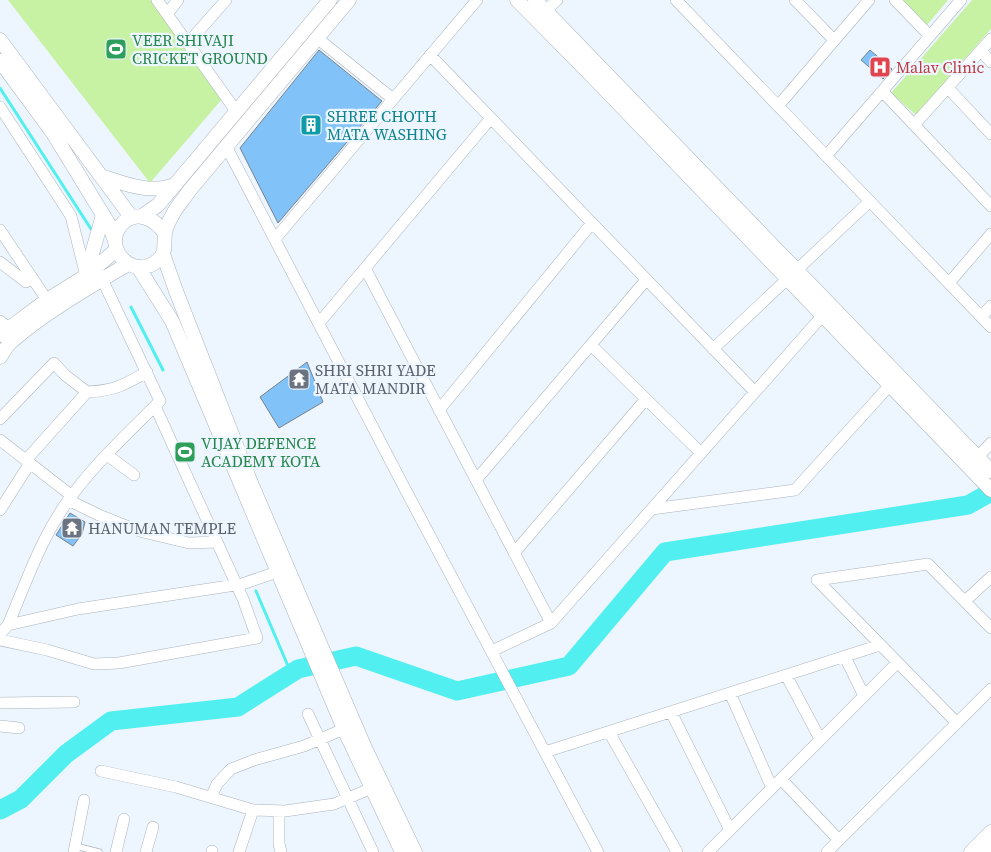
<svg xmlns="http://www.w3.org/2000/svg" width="991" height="852" font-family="'Source Serif 4',serif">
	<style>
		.green { fill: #c7f1a3 }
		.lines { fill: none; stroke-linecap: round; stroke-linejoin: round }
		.stream { stroke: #52eff1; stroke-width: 3 }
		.river { stroke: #52eff1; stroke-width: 19 }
		.building { fill: #81c3f9; stroke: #7a828a }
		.service-casing { stroke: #aab3bb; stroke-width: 7 }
		.minor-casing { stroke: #aab3bb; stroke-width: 12 }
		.tertiary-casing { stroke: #aab3bb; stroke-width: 15 }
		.service { stroke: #fff; stroke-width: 5.5 }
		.minor { stroke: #fff; stroke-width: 11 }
		.tertiary { stroke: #fff; stroke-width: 14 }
		.labels { text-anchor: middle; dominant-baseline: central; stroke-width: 4.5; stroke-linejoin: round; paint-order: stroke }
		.leisure-label { font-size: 16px; fill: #27864d; stroke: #edf6ff; text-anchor: start }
		.health-label { font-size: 16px; fill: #be3a42; stroke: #edf6ff; text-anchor: start }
		.culture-label { font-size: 16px; fill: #0d838f; stroke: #edf6ff; text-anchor: start }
		.worship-label { font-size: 16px; fill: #5b616d; stroke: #edf6ff; text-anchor: start }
	</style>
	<rect width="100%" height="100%" fill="#edf6ff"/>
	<path class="green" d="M8 0H151L223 98 150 183Z
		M902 0H948L927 25Z
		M972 0H991V29L916 115 891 93Z
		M189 441 193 459 182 465 177 445Z"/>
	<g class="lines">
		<path class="stream" d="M0 88 91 229
			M131 307 163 370
			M256 591 291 673"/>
		<path class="river" d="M0 810 21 799 66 754 111 721 238 707 298 669 356 656 457 691 569 666 665 552 968 505 991 492"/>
	</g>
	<path class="building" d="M319 50 382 101 278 223 240 148Z
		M870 50 892 69 883 79 861 60Z
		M307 362 323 402 279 428 260 397Z
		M70 513 85 522 82 534 73 546 56 535Z"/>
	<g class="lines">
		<g class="service-casing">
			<path id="service" d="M75 846 99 852"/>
		</g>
		<g class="minor-casing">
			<path id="minor" d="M157 0 236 111
				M676 0 991 327
				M795 0 834 40
				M895 0 930 36
				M167 14 178 0
				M540 16 557 0
				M317 38 393 99
				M188 43 226 0
				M981 51 991 62
				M430 55 755 392
				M948 88 991 134
				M882 91 991 206
				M778 106 869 0
				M0 107 71 216 86 276 102 279 160 401C127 434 92 466 65 505 40 541 25 585 8 625L0 634
				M914 125 991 39
				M226 146 404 487 598 852
				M826 156 961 0
				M0 230 47 300
				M275 239 477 0
				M0 262 26 282 33 279
				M365 268 551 623
				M949 283 991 234
				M981 317 991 306
				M0 321 9 328
				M319 323 491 118
				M591 345 701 453
				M713 349 870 201
				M439 410 592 223
				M0 419 54 363 65 375 87 392C114 391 124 385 147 372
				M0 440 72 496
				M107 455 134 475
				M26 460 87 392
				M972 463 991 443
				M476 480 646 280
				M68 500 99 515 139 531 189 543 217 542
				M652 509 795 490 890 385
				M0 510 30 463
				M514 553 646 399
				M817 580 928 564 991 628
				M817 580 957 723
				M965 601 991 577
				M8 625 78 609 242 584 277 572
				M0 640 47 650 94 664 119 663 257 638 243 599 155 406
				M492 651 551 623 823 315
				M845 657 864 696
				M786 675 820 739
				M730 693 772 788
				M0 703 74 702
				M671 712 730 830
				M308 714 373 852
				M0 726 19 728
				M609 732 677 852
				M545 752 880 645
				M101 771 176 787 253 810 285 811 334 804 372 788
				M781 779 839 840
				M211 797 217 784 231 769 254 760 304 746 351 726
				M279 811V844L281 852
				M74 852 84 800
				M116 852 124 819
				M146 852 153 827
				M212 852V851
				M239 852 253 810
				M708 852 897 663
				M827 852 991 689"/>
		</g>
		<g class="tertiary-casing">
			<path id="tertiary" d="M517 0 594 78 991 490
				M535 0 991 471
				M0 40 132 218
				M0 61 53 133 108 223 115 240
				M101 176C125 184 152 195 176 184
				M142 216 158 205 330 0
				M165 234C156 219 135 208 121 225 102 248 133 281 157 261 168 252 163 244 165 233 166 228 169 221 172 216 176 207 184 199 189 191L349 0
				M163 254 176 291 251 483 365 748 415 852
				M138 267 172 321 344 729 402 852
				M86 275 103 215
				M0 335 47 300 86 276 116 250
				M0 357C4 351 7 345 12 341 44 313 91 286 128 264
				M971 852 991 832
				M987 852 991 848"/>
		</g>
		<use href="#service" class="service"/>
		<use href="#minor" class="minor"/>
		<use href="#tertiary" class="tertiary"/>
	</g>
	<defs>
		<g id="stadium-square" transform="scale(1.125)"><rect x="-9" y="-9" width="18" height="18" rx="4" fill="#2e9e5b" stroke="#edf6ff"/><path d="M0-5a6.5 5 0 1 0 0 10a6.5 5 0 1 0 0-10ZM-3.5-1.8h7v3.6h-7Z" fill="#fff"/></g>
		<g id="hospital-square" transform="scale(1.125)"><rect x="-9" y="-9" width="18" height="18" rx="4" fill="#e0444e" stroke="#edf6ff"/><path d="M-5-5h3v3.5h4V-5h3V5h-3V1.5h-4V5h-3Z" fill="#fff"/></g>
		<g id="building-square" transform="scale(1.125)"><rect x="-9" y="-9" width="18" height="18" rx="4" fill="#0f9aa8" stroke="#edf6ff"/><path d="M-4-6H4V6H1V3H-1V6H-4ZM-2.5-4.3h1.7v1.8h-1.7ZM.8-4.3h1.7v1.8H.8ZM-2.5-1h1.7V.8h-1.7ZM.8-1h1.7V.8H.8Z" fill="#fff"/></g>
		<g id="temple-square" transform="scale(1.125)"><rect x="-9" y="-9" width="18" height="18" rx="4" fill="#6b7280" stroke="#edf6ff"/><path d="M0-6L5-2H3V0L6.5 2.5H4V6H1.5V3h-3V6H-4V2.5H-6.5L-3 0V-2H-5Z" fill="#fff"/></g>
	</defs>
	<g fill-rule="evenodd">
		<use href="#stadium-square" x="116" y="49"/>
		<use href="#hospital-square" x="880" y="67"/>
		<use href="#building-square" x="311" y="125"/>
		<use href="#temple-square" x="299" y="379"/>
		<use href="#stadium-square" x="185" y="452"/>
		<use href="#temple-square" x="72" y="528"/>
	</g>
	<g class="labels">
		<g class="leisure-label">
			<text x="132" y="40">VEER SHIVAJI<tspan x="132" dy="18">CRICKET GROUND</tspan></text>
			<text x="201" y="443">VIJAY DEFENCE<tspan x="201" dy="18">ACADEMY KOTA</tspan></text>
		</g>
		<g class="health-label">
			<text x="896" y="67">Malav Clinic</text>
		</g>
		<g class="culture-label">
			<text x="327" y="116">SHREE CHOTH<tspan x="327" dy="18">MATA WASHING</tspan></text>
		</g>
		<g class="worship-label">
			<text x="315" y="370">SHRI SHRI YADE<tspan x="315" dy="18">MATA MANDIR</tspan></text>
			<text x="88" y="528">HANUMAN TEMPLE</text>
		</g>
	</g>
</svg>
